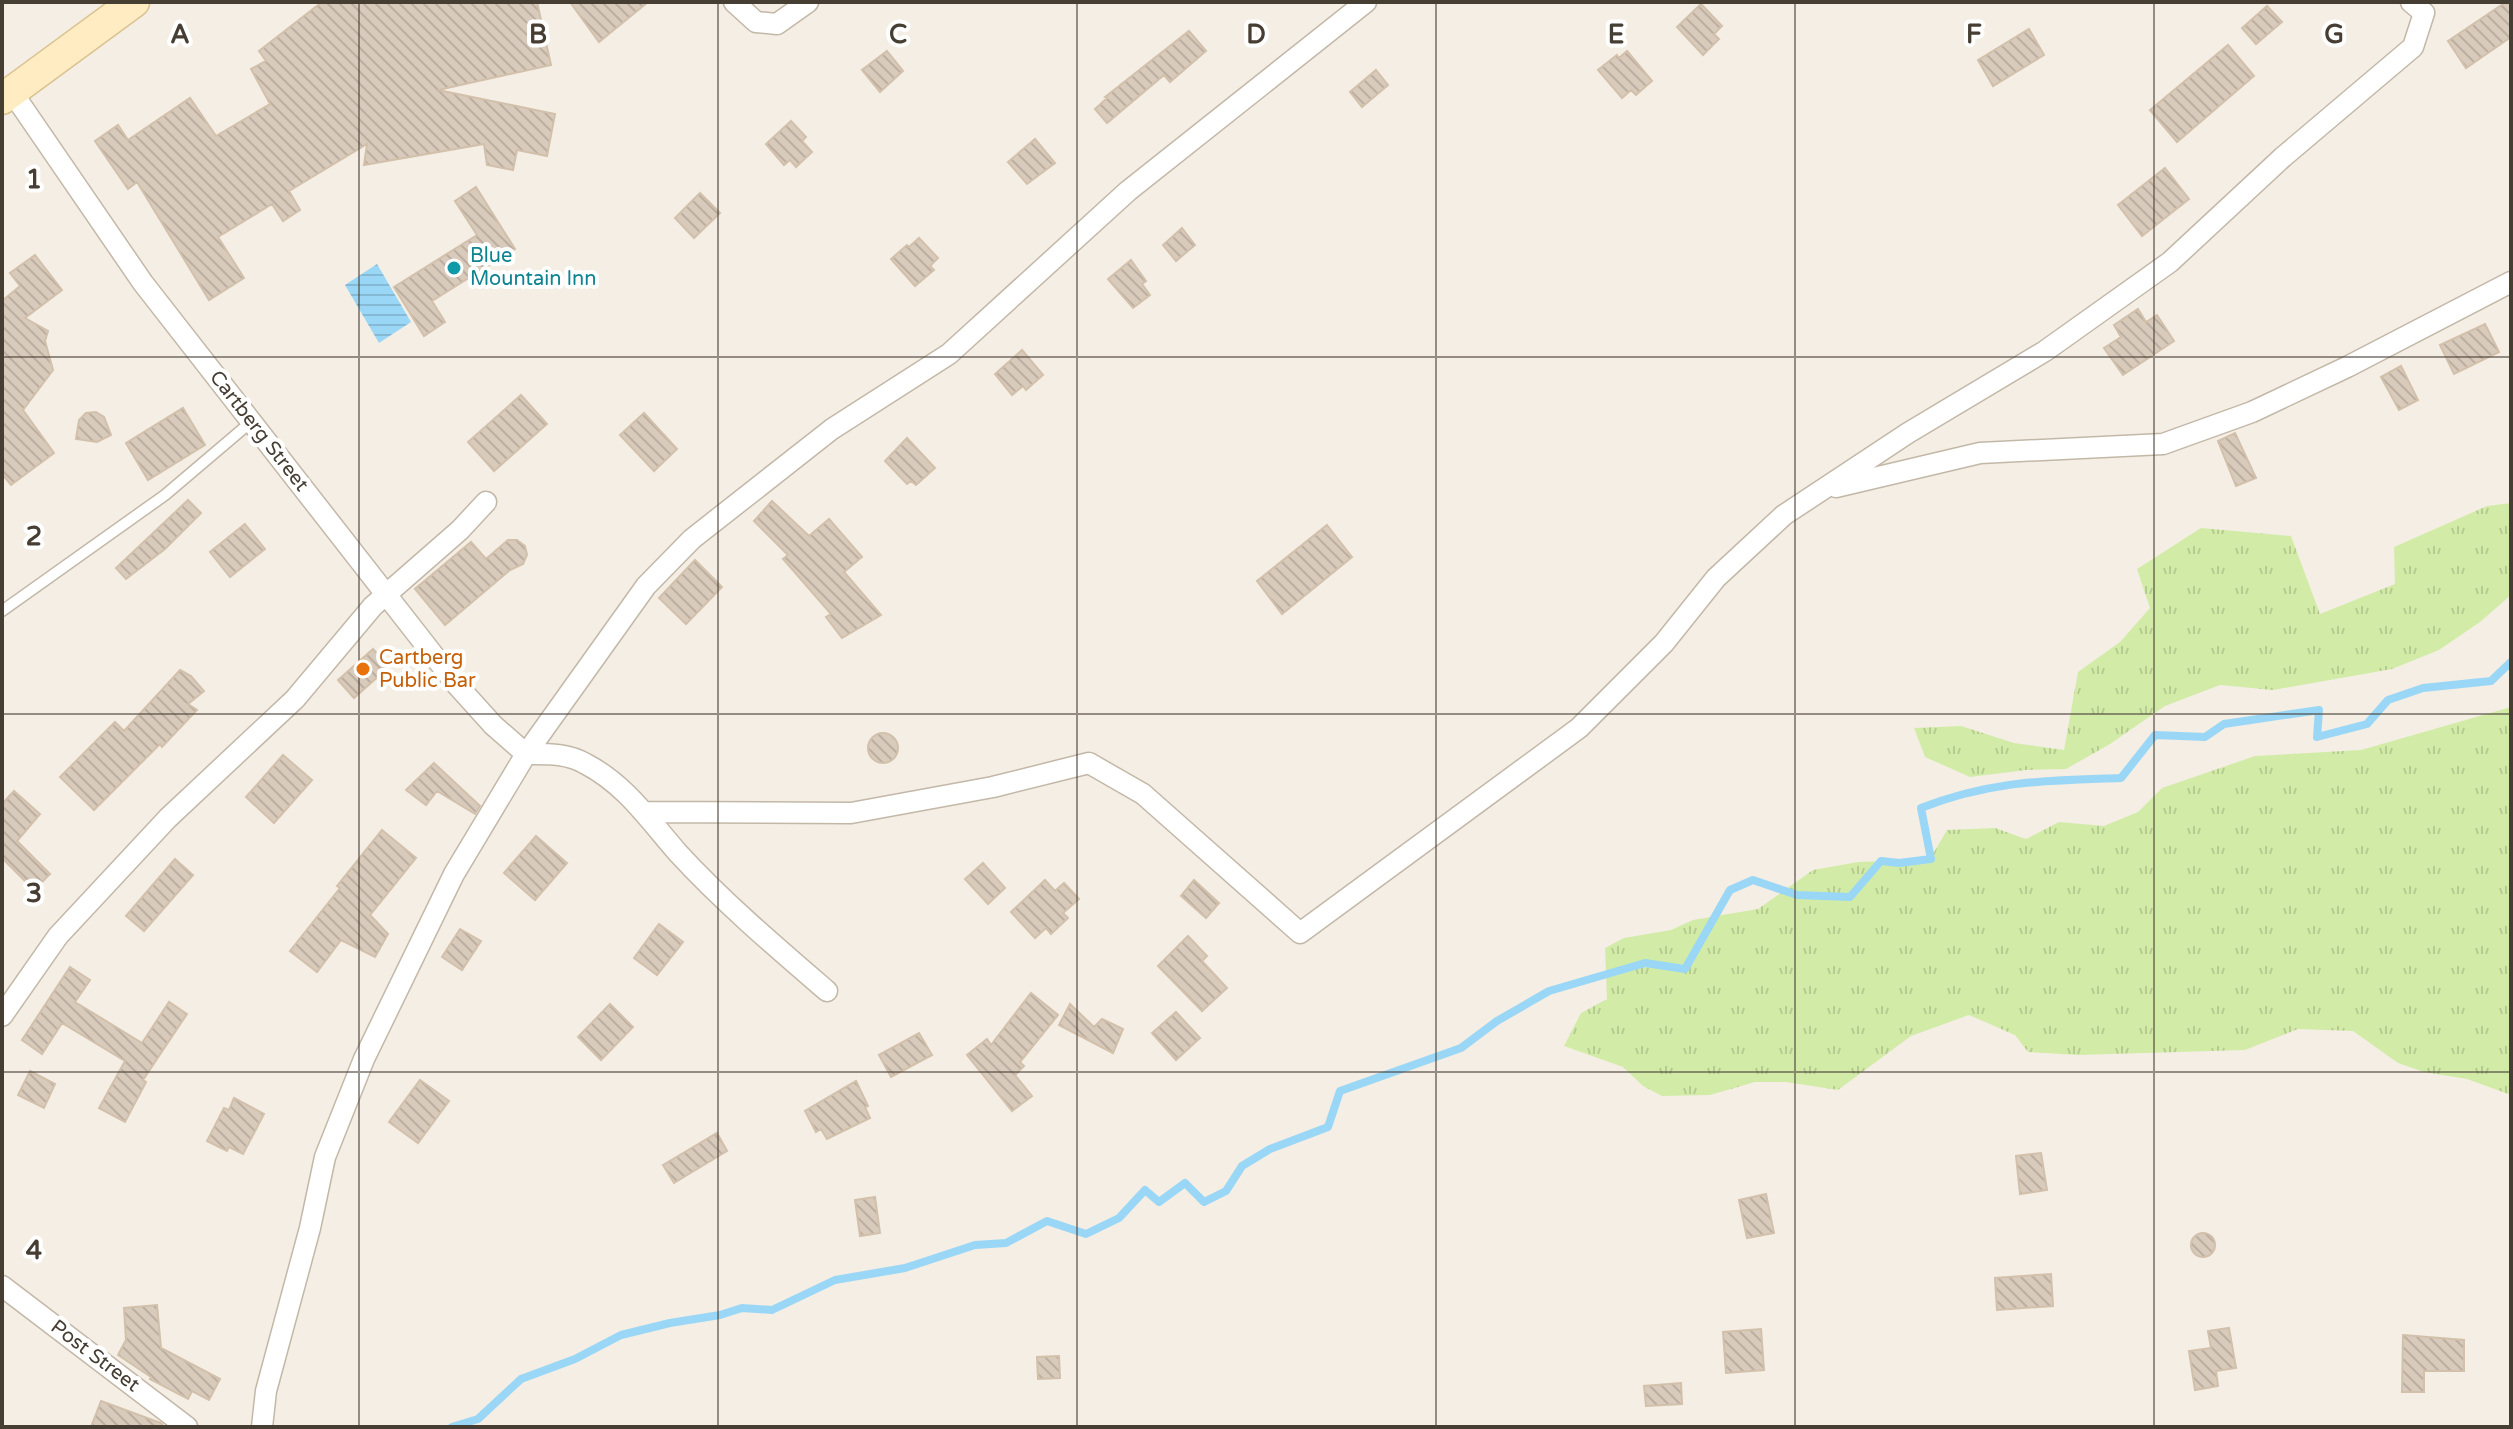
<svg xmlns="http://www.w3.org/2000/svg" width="2513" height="1429" font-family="'Varela Round',sans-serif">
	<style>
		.grass { fill: url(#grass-tufts) }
		.water { fill: url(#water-rules) }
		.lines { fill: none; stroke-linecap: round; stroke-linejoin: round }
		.stream { stroke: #9ad7f7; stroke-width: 8 }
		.building { fill: url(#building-back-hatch); stroke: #d2c0ab; stroke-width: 2 }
		.lane-casing { stroke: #c3b8a8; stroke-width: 13 }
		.street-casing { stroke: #c3b8a8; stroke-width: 23 }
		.secondary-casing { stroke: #dbc291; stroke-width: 33 }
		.lane { stroke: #fff; stroke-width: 10 }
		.street { stroke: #fff; stroke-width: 20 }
		.secondary { stroke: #ffecc2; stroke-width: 30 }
		.grid { fill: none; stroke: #463d33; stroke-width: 2; stroke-opacity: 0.55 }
		.culture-dot { fill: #0f9aa8; stroke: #fff; stroke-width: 3 }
		.food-dot { fill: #e8710a; stroke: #fff; stroke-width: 3 }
		.labels { text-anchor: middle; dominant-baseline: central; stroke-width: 8; stroke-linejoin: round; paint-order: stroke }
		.culture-label { font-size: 20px; fill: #0d838f; stroke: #fff; text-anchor: start }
		.street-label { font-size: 20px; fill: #463d33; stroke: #fff }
		.food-label { font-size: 20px; fill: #c56008; stroke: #fff; text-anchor: start }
		.grid-label { font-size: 26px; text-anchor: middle; font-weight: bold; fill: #463d33; stroke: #fff; stroke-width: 8; stroke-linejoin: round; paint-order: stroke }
	</style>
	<defs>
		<pattern id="grass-tufts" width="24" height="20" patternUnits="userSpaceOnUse" patternTransform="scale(2)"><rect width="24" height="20" fill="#d2eca8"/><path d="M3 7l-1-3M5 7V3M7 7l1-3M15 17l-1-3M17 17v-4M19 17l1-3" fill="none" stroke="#b6cb91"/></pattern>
		<pattern id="water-rules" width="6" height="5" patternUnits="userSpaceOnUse" patternTransform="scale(2)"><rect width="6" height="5" fill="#9ad7f7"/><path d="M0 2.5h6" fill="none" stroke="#86b9d4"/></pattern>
		<pattern id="building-back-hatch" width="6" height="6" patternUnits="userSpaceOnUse" patternTransform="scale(2)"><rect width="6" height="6" fill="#d9cbbb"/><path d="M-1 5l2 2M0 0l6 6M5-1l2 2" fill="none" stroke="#bcafa1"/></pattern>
	</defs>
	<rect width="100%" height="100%" fill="#f4eee4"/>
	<path class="grass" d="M2511 503V595L2480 622 2439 650 2392 669 2273 690 2220 685 2165 706 2110 744 2066 769 2026 770 1970 777 1925 757 1914 728 1961 726 2014 743 2064 750 2078 672 2120 642 2150 608 2137 569 2201 528 2291 536 2320 614 2395 584 2394 547 2487 506Z
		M2511 707V1095L2467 1079 2424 1072 2398 1063 2353 1031 2298 1029 2245 1050 2078 1055 2028 1052 2015 1035 1969 1015 1911 1036 1838 1090 1786 1082H1755L1710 1095 1662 1096 1643 1086 1623 1067 1564 1046 1581 1013 1607 999 1605 948 1624 938 1671 930 1693 920 1758 909 1813 870 1858 862 1930 859 1947 830 1995 828 2026 839 2059 822 2104 826 2138 812 2162 788 2255 756 2361 750Z"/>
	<path class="water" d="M377 264 411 322 379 343 345 285Z"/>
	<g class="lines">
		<path class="stream" d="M452 1427 478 1419 521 1379 575 1359 621 1335 670 1323 720 1315 742 1308 772 1310 835 1280 905 1268 975 1245 1006 1243 1047 1221 1086 1234 1119 1218 1145 1190 1159 1202 1185 1183 1204 1202 1226 1191 1242 1166 1270 1149 1328 1127 1340 1091 1461 1048 1497 1021 1549 991 1645 963 1685 969 1730 890 1753 880 1797 895 1850 897 1881 861 1899 863 1931 859 1921 808C1992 780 2046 781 2121 778L2155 735 2205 737 2224 724 2319 710 2317 737 2367 724 2388 700 2423 688 2491 681 2511 662"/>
	</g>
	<path class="building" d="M322 2H537L551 65 438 90 555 114 547 156 517 150 513 170 487 165 484 144 364 165 367 144 289 191 300 210 283 221 272 204 218 237 244 278 209 300 137 182 128 189 95 141 118 125 128 140 190 98 216 136 270 104 251 69 266 61 259 51Z
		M570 2H648L599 42Z
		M2506 2H2511V37L2466 68 2448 41Z
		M1701 4 1722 26 1714 34 1719 39 1703 55 1677 27Z
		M2267 6 2282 22 2256 44 2242 28Z
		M2029 29 2044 55 1993 86 1978 60Z
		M1189 31 1206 51 1170 82 1164 75 1107 123 1095 109 1107 98 1105 97Z
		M2228 45 2254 76 2177 142 2150 110Z
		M887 51 903 71 880 92 862 70Z
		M1627 51 1652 81 1636 95 1631 90 1622 98 1598 70 1617 55 1619 58Z
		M1376 70 1388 85 1362 107 1350 92Z
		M791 121 806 137 802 141 812 152 796 167 790 160 784 165 766 144Z
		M1035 139 1055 163 1027 184 1008 162Z
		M2165 168 2189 199 2142 236 2118 205Z
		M476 187 515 249 432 301 445 322 424 336 394 287 477 235 455 201Z
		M700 193 720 213 694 238 675 218Z
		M1182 228 1195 245 1176 261 1163 245Z
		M919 238 938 258 930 266 934 270 915 286 891 259 907 245 909 247Z
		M35 255 62 290 25 318 48 331 45 341 53 370 23 410 54 453 11 485 2 474V301L20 286 10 273Z
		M1131 260 1146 281 1142 284 1150 295 1133 308 1108 279Z
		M2138 309 2146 322 2157 315 2174 341 2123 375 2104 348 2121 337 2114 325Z
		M2485 324 2499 352 2454 374 2440 345Z
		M1022 350 1043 375 1026 390 1023 386 1012 395 995 374Z
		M2401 366 2418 400 2399 410 2381 377Z
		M521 395 547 424 494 471 468 442Z
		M183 408 205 445 148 480 126 443Z
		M96 412 104 417 111 435 97 442 76 439 79 420 86 413Z
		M644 413 677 449 654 471 620 435Z
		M2235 433 2256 478 2236 486 2218 441Z
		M907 438 935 468 916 485 911 481 907 484 885 461Z
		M188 500 201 513 165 549 126 579 116 568Z
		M772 501 809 536 829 519 862 557 844 572 881 615 842 638 826 617 831 614 783 559 788 555 754 521Z
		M245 524 265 549 230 577 210 552Z
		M1327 525 1352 557 1282 614 1257 581Z
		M508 540H517L525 546 527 555 523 564 510 570 445 625 415 589 471 542 486 559Z
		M695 560 722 587 686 624 659 598Z
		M373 649 389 667 354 698 338 680Z
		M180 670 191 676 204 691 188 704 197 710 162 747 160 744 94 810 60 777 115 722 124 731Z
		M868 748a15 15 0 1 1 30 0a15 15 0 1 1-30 0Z
		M283 755 312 780 274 823 246 797Z
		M434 763 480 806 475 814 437 791 426 805 406 790Z
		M14 791 40 814 17 841 50 874 34 890 2 858V804Z
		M382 830 416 858 370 915 388 934 375 957 341 940 317 972 290 951 340 888 337 886Z
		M536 836 567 863 535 900 504 873Z
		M175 859 193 875 144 931 126 916Z
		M983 863 1005 888 988 904 965 879Z
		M1045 880 1055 891 1064 883 1079 899 1063 913 1068 918 1051 934 1046 928 1035 938 1011 912Z
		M1194 880 1219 903 1206 918 1181 896Z
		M659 924 683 942 657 975 634 958Z
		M460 929 481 941 462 970 442 957Z
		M1188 936 1207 956 1202 961 1227 988 1202 1011 1158 966Z
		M70 967 90 980 75 1002 142 1043 169 1002 187 1014 143 1080 146 1082 125 1122 99 1108 125 1061 62 1023 42 1054 22 1040Z
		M1031 993 1058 1015 1020 1062 1024 1066 1015 1075 1032 1096 1012 1111 967 1055 987 1039 991 1045Z
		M610 1004 633 1027 601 1060 578 1037Z
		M1070 1004 1094 1027 1102 1019 1123 1029 1113 1053 1059 1025Z
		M1176 1012 1200 1038 1176 1060 1152 1033Z
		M919 1033 932 1055 891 1077 879 1055Z
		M30 1071 55 1084 44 1108 18 1095Z
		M420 1080 449 1101 418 1143 389 1122Z
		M856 1081 868 1106 865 1107 870 1118 827 1139 821 1129 816 1132 805 1111Z
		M234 1098 264 1114 243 1154 229 1147 227 1151 207 1141 224 1108 229 1110Z
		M717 1133 727 1151 674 1183 663 1165Z
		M2041 1153 2047 1190 2020 1194 2016 1156Z
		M1766 1194 1774 1233 1747 1238 1739 1200Z
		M875 1197 880 1233 860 1236 855 1200Z
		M2191 1245a12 12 0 1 1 24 0a12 12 0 1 1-24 0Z
		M2051 1274 2053 1306 1997 1310 1995 1278Z
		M157 1305 161 1348 220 1379 209 1400 192 1391 188 1399 150 1379 151 1377 118 1355 126 1340 124 1308Z
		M2229 1328 2236 1368 2216 1371 2218 1386 2195 1390 2189 1351 2211 1348 2208 1331Z
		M1761 1329 1764 1370 1726 1373 1723 1332Z
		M2403 1335 2464 1340V1371H2424V1392H2402Z
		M1059 1356 1060 1378 1038 1379 1037 1357Z
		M1681 1383 1682 1404 1646 1406 1644 1386Z
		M101 1401 161 1423 164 1427H91Z"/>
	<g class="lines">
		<g class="lane-casing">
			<path id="lane" d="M2 611 165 495 251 422"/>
		</g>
		<g class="street-casing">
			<path id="street" d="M734 2 756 22 777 24 808 2
				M12 92 143 283 456 684 493 725 526 754C547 754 567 753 586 764 626 785 649 820 678 853 723 902 777 948 827 991
				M1836 487 1980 453 2163 444 2252 412 2347 367 2511 282
				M645 812 851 813 993 787 1089 763 1143 794 1300 933 1579 728 1664 643 1716 578 1784 515 1908 433 2045 351 2170 262 2283 157 2413 47 2424 13 2411 2
				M2 1016 58 936 168 818 295 699 373 606 460 530 486 502
				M2 1286 187 1427
				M262 1427 266 1391 310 1228 325 1157 364 1059 454 874 526 754 646 586 692 539 832 429 949 354 1128 191 1366 2"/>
		</g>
		<g class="secondary-casing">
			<path id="secondary" d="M2 99 134 2"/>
		</g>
		<use href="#lane" class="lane"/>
		<use href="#street" class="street"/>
		<use href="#secondary" class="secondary"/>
	</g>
	<path class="grid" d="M359 2V1427M718 2V1427M1077 2V1427M1436 2V1427M1795 2V1427M2154 2V1427M2 357H2511M2 714H2511M2 1072H2511"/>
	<circle class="culture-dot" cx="454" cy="268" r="8"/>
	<circle class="food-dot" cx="363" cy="669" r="8"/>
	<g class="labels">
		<g class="culture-label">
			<text x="470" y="256">Blue<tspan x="470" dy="23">Mountain Inn</tspan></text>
		</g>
		<g class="street-label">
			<text transform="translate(259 431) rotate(52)">Cartberg Street</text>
			<text transform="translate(95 1356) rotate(37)">Post Street</text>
		</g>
		<g class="food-label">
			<text x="379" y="658">Cartberg<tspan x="379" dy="23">Public Bar</tspan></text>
		</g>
	</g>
	<g class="grid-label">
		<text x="180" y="43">A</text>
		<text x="538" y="43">B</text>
		<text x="898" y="43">C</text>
		<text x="1256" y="43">D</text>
		<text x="1616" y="43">E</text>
		<text x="1974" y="43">F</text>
		<text x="2334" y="43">G</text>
		<text x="34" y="188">1</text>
		<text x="34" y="545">2</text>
		<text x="34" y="902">3</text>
		<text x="34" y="1259">4</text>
	</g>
	<rect width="2513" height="1429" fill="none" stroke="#463d33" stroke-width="8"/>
</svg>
